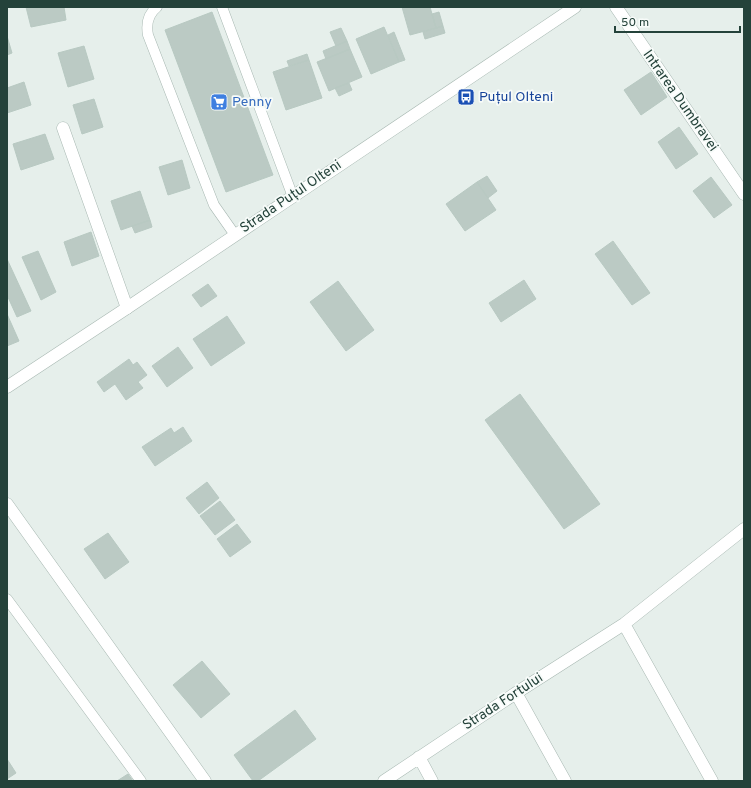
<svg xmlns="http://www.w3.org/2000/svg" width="751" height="788" font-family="Overpass,sans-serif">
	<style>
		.building { fill: #bbcac4; stroke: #b8c9c2 }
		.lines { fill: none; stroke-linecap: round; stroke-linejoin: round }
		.service-casing { stroke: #a8b8b2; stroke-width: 11 }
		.minor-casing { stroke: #a8b8b2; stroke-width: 13 }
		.tertiary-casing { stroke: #a8b8b2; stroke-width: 13 }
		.service { stroke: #fff; stroke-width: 10 }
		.minor { stroke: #fff; stroke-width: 12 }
		.tertiary { stroke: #fff; stroke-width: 12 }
		.labels { text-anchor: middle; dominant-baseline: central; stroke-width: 3.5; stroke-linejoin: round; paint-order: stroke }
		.transit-label { font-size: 14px; fill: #164399; stroke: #f7fbf9; text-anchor: start }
		.street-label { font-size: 14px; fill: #24423a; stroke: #f7fbf9 }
		.shop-label { font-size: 14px; fill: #366cbe; stroke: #f7fbf9; text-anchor: start }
	</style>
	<rect width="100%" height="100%" fill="#e6efeb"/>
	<path class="building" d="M26 7H64L66 20 31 27Z
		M402 7H430L436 28 410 35Z
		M212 12 273 175 226 192 165 30Z
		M439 12 443 26 436 28 432 14Z
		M443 26 445 33 425 39 423 32Z
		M384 27 399 62 371 74 356 39Z
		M341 28 347 41 336 46 330 32Z
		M394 32 405 60 399 62 388 35Z
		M7 36 12 53 7 55Z
		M347 41 350 49 326 59 323 51Z
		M84 46 94 79 68 87 58 53Z
		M350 49 362 77 329 91 317 62Z
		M307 54 309 60 289 66 287 61Z
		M309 60 322 98 286 110 273 72Z
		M651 72 667 97 641 115 624 90Z
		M24 82 31 105 7 113V88Z
		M349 83 352 90 339 96 335 88Z
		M94 99 103 127 82 134 73 105Z
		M679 127 698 154 676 169 658 142Z
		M45 134 54 159 21 170 13 144Z
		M182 160 190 188 168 195 159 167Z
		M487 176 497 191 488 198 477 182Z
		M711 177 732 205 714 218 693 191Z
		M477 182 496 210 465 231 446 204Z
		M140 191 150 220 121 230 111 201Z
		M150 220 152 227 135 233 132 226Z
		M91 232 99 256 72 266 64 242Z
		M613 241 650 293 632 305 595 254Z
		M38 251 56 292 41 300 22 257Z
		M7 259 31 311 17 317 7 295Z
		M524 280 536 299 501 322 489 303Z
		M338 281 374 330 346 351 310 302Z
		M208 284 217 296 201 307 192 295Z
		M7 314 19 341 7 346Z
		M227 316 245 343 211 366 193 339Z
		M178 347 193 368 167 387 152 366Z
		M129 359 133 365 137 362 147 375 138 382 143 388 126 400 115 384 104 392 97 382Z
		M520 394 600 504 564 529 485 420Z
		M183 427 192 441 155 466 142 447 171 428 174 433Z
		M207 482 219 498 199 514 186 498Z
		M220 501 235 520 215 535 200 516Z
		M237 524 251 542 230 557 217 539Z
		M108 533 129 562 105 579 84 549Z
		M202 661 230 694 201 718 173 685Z
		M295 710 316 739 258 781H253L234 755Z
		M7 759 16 773 7 779Z
		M128 774 133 781H117Z"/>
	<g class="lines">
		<g class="service-casing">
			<path id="service" d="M157 7C148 14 146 24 148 35L214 205 235 235
				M222 7 293 197
				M7 599 141 781"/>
		</g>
		<g class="minor-casing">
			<path id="minor" d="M616 7 744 194
				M63 128 127 308
				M7 504 205 781
				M624 624 712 781
				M516 693 565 781
				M419 757 432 781
				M384 781 516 693 624 624 744 529"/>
		</g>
		<g class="tertiary-casing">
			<path id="tertiary" d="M7 387 127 308 575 7"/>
		</g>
		<use href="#service" class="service"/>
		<use href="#minor" class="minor"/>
		<use href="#tertiary" class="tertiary"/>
	</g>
	<defs>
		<g id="bus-square" transform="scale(0.9)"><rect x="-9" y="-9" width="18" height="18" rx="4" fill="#1a4fb4" stroke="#f7fbf9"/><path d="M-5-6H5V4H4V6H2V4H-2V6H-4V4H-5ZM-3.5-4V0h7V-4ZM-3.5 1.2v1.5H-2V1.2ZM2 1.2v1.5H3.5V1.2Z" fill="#fff"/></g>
		<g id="supermarket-square" transform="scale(0.9)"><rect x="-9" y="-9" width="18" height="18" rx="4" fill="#3f7fe0" stroke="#f7fbf9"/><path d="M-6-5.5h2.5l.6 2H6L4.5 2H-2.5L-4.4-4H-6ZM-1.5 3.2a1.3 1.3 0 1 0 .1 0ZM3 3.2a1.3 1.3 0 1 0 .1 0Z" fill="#fff"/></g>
	</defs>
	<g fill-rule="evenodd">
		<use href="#bus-square" x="466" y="97"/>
		<use href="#supermarket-square" x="219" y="102"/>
	</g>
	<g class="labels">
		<g class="transit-label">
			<text x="479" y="97">Puțul Olteni</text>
		</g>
		<g class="street-label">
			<text transform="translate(680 101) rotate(55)">Intrarea Dumbravei</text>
			<text transform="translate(291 197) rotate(-34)">Strada Puțul Olteni</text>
			<text transform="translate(503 702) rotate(-33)">Strada Fortului</text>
		</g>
		<g class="shop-label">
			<text x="232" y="102">Penny</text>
		</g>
	</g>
	<rect width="751" height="788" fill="none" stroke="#24423a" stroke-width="16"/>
	<path d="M615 26v6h125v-6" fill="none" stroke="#24423a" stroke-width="2"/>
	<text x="621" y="26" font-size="12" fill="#24423a" stroke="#f7fbf9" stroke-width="3" paint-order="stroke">50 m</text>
</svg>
